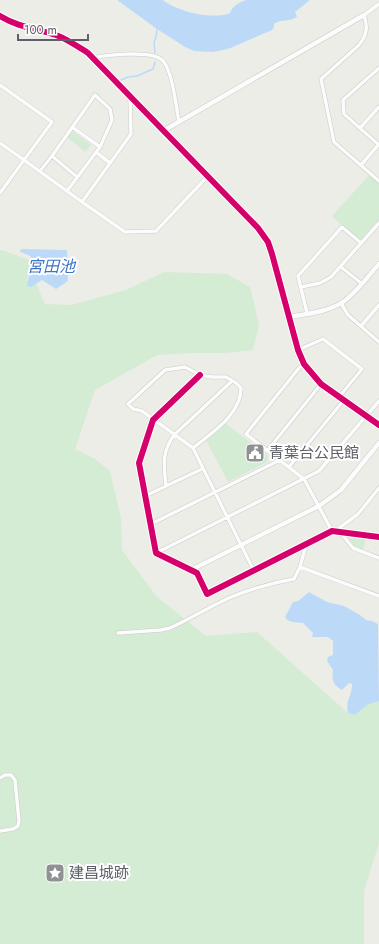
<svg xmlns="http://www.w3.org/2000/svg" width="379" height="944" font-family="Jost,'Noto Sans JP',sans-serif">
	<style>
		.green { fill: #d4ebd4 }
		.water { fill: #bcdaf8 }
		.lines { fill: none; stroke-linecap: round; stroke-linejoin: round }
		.stream { stroke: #bcdaf8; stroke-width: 1.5 }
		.minor-casing { stroke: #cacac9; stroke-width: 4.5 }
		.tertiary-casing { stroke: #cacac9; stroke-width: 5.5 }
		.minor { stroke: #fcfcfc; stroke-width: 3.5 }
		.tertiary { stroke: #fcfcfc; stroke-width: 4.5 }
		.cycleway-casing { stroke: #fff; stroke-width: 8 }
		.cycleway { stroke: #d6006c; stroke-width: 6 }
		.labels { text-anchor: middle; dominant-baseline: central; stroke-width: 4; stroke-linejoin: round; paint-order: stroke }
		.poi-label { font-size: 15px; fill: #5d6167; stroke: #fff; text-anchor: start }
		.water-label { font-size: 16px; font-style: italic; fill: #3e75c3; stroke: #fff }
	</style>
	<rect width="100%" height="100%" fill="#edede8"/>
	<path class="green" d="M73 131 91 145 85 152 67 137Z
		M371 173 379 181V223L361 243 332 216Z
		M2 250 32 261 27 281 31 287 36 283 45 304 71 305 126 290 164 272 227 274 250 287 259 325 253 350 225 353H191L157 355 95 390 75 449 95 459 110 471 121 518 122 550 156 596 206 636 257 632 348 713 355 715 367 705 379 701V843L364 891V944H0V251Z
		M225 423 268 456 267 462 228 482 206 440Z
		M348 534 367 536 363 550 355 547 347 535Z"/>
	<path class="water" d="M117 0H163C178 12 213 20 230 13 233 5 239 3 246 0H310L295 12 297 17C287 23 282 18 274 24V27L272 30 228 49 213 52 194 51 185 47 157 29Z
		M21 249 67 250 68 281 56 289 42 280 31 287 27 286C27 278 36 261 30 256 27 254 23 253 20 252Z
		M309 592 327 602 344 606 360 615 366 620 372 621 378 624 379 701 367 705 355 715 348 713C345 700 352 697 352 684L349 683 342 690C332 684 332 680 333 670L327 661 328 657 333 655V641L328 637H312L313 633 303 623C296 622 288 623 285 617L293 602 298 601Z"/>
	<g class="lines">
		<path class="stream" d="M155 53 154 42 156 37 157 29
			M121 80 128 77 137 76 153 69 155 62"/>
		<g class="minor-casing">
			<path id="minor" d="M379 4 364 15C368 27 367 35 359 45L321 79 334 142 379 181
				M92 58C107 55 156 49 164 62 173 75 176 106 179 122
				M0 85 52 122 24 160 0 143
				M72 127 100 147
				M360 128 379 107
				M379 145 344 114 343 100 379 68
				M96 152 110 163
				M52 156 76 176
				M361 165 379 144
				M40 171 52 156 95 95 110 109 112 120 100 147 67 191
				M0 193 24 160 82 202 131 134 130 97
				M82 202 125 232 156 231 207 177
				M341 267 361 283
				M301 287 320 283 331 277 379 223
				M341 303 348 315 379 342
				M307 313 298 276 342 227 361 243
				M361 326 379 305
				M298 350 323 339 362 369 339 397
				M304 364 299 368 246 434 304 479 332 531
				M200 375 153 420 139 463 156 553 197 573 207 594 332 531 379 537
				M193 448C211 433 241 415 241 388L236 383 226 377H211L200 375 185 367 165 370 128 404 133 409 142 411 193 448 254 571
				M267 451 321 384
				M289 467 344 400
				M166 486C164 466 161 453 174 435L232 381
				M145 496 202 469
				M151 524 280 460
				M335 531 358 514 379 488
				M340 532 353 548 379 558
				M306 545 300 567 379 596
				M156 553 319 471 379 401
				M118 633 161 630 170 628C190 619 209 607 229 598 250 589 271 583 294 579L300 567
				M0 778 5 775H11L15 780 19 821 18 826 13 829 0 831"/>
		</g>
		<g class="tertiary-casing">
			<path id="tertiary" d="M0 16C20 28 35 28 56 35 67 39 77 46 88 53L258 228 268 242 272 254 298 350 304 364 321 384 379 425
				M163 131 364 15
				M289 317C306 314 328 312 343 302 357 292 368 276 379 264
				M191 570 319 506 341 490 379 443"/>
		</g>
		<use href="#minor" class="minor"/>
		<use href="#tertiary" class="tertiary"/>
		<g class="cycleway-casing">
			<path id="cycleway" d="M0 16C20 28 35 28 56 35 67 39 77 46 88 53L258 228 268 242 272 254 298 350 304 364 321 384 379 425
				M200 375 153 420 139 463 156 553 197 573 207 594 332 531 379 537"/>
		</g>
		<use href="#cycleway" class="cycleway"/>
	</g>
	<defs>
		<g id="civic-square" transform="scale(1)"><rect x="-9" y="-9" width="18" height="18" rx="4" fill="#8f9294" stroke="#fff"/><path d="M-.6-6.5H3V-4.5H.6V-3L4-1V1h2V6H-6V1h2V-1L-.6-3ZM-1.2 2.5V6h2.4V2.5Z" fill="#fff"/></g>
		<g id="sight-square" transform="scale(1)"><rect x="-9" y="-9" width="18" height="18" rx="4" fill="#8f9294" stroke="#fff"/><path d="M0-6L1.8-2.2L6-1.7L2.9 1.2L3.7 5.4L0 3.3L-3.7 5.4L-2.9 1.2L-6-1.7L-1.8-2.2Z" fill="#fff"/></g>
	</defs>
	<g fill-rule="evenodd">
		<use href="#civic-square" x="255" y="453"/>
		<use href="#sight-square" x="55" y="873"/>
	</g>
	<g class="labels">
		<g class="poi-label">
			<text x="269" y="453">青葉台公民館</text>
			<text x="69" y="873">建昌城跡</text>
		</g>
		<g class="water-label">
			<text x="51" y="266">宮田池</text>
		</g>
	</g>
	<path d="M18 34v6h70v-6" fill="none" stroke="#5d6167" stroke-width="2"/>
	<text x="24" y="34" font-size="12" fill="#5d6167" stroke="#ffffff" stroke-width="3" paint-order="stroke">100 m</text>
</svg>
